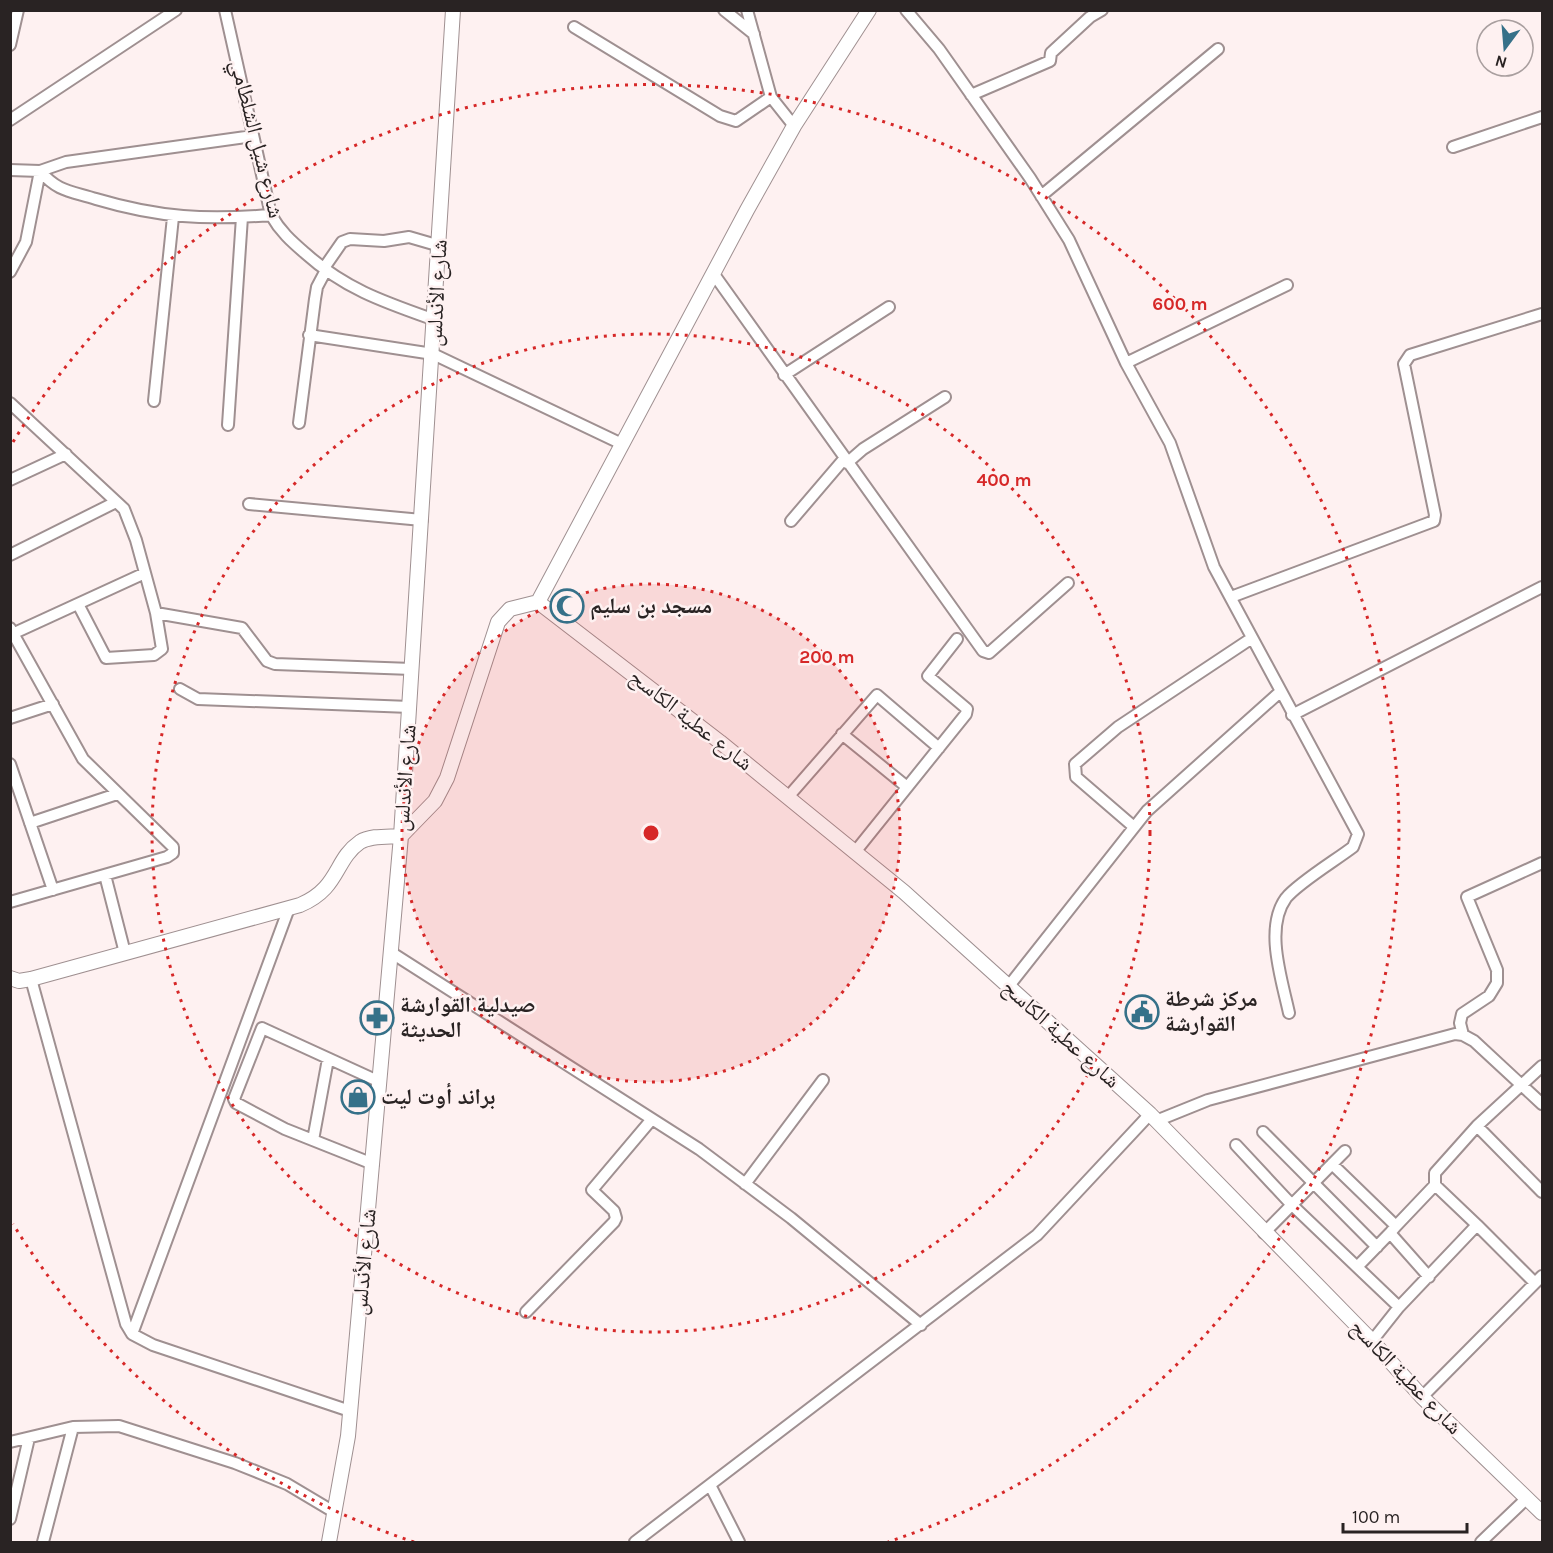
<svg xmlns="http://www.w3.org/2000/svg" width="1553" height="1553" font-family="Karla,'Noto Naskh Arabic',sans-serif">
	<style>
		.lines { fill: none; stroke-linecap: round; stroke-linejoin: round }
		.street-casing { stroke: #9f9091; stroke-width: 14 }
		.secondary-casing { stroke: #9f9091; stroke-width: 16 }
		.street { stroke: #fff; stroke-width: 10 }
		.secondary { stroke: #fff; stroke-width: 14 }
		.ring { fill: none; stroke: #d62828; stroke-width: 3; stroke-dasharray: 3 6 }
		.labels { text-anchor: middle; dominant-baseline: central; stroke-width: 5; stroke-linejoin: round; paint-order: stroke }
		.street-label { font-size: 22px; fill: #292323; stroke: #fef1f1 }
		.poi-label { font-size: 22px; font-weight: bold; fill: #292323; stroke: #fef1f1; text-anchor: start }
		.centre { fill: #d62828; stroke: #fef1f1; stroke-width: 3 }
		.ring-label { font-size: 18px; text-anchor: middle; font-weight: bold; fill: #d62828; stroke: #fef1f1; stroke-width: 5; stroke-linejoin: round; paint-order: stroke }
	</style>
	<rect width="100%" height="100%" fill="#fef1f1"/>
	<g class="lines">
		<g class="street-casing">
			<path id="street" d="M225 10 271 215C280 231 291 241 305 253 345 289 384 302 435 320
				M724 10 754 34
				M747 10 771 97 794 126
				M906 10 939 49 1030 178 1069 240 1126 363 1170 443 1214 567 1358 834 1353 847C1336 860 1298 883 1286 898 1264 928 1282 980 1289 1013
				M574 27 720 116 736 121 771 97
				M10 45 18 10
				M971 95 1050 61 1051 53 1090 17 1102 10
				M10 120 176 10
				M1453 147 1542 117
				M10 170 40 171 66 162 253 136
				M40 171C58 192 71 191 96 199 160 218 206 220 271 215
				M1041 196 1218 49
				M324 268 342 242 350 239 384 241 409 237 440 246
				M10 272 26 242 40 171
				M713 273 983 651 989 653 1068 583
				M309 335 433 354 622 444
				M1126 363 1287 285
				M784 375 889 307
				M154 401 173 217
				M10 403 124 509 136 540 156 613 162 649 154 655 106 658 78 604
				M299 423 315 299 317 287 326 270
				M228 425 242 217
				M847 463 863 449 945 397
				M10 480 66 454
				M249 504 422 520
				M791 521 844 459
				M10 555 116 502
				M1231 597 1434 521 1435 515 1404 364 1410 355 1542 314
				M156 613 242 628 267 661 275 664 412 669
				M10 628 83 759 173 847V853L167 857 10 902
				M10 635 145 573
				M180 689 198 699 410 707
				M1292 715 1542 587
				M10 718 53 704
				M842 734 907 787
				M10 764 53 890
				M788 797 877 695 939 748
				M30 823 117 794
				M1134 827 1076 777 1075 764 1118 727 1252 638
				M855 852 966 714 967 709 928 676 957 639
				M1542 863 1467 897 1497 970V983L1489 996 1462 1014 1460 1023 1463 1035 1474 1041 1542 1104
				M105 875 125 953
				M392 953 699 1149 791 1218 921 1325
				M31 979 126 1324 132 1334 153 1345 350 1411
				M1008 987 1147 811 1280 692
				M1156 1121 1208 1100 1455 1034 1463 1035
				M1477 1126 1542 1192
				M1263 1132 1377 1247
				M313 1140 328 1059
				M1236 1145 1291 1204 1399 1307
				M373 1164 285 1129 236 1103 234 1099 262 1028 380 1082
				M1332 1164 1396 1226 1390 1233 1429 1277
				M745 1184 823 1080
				M1477 1225 1435 1185V1173L1477 1126 1542 1066
				M1396 1226 1435 1185
				M1264 1233 1345 1151
				M1357 1267 1390 1233
				M526 1312 614 1222 616 1218 614 1211 592 1190 652 1119
				M132 1334 289 908
				M1372 1341 1399 1307 1477 1225 1535 1283
				M1422 1397 1542 1276
				M10 1442 73 1427 119 1426 235 1463 287 1484 334 1512
				M710 1485 739 1542
				M10 1519 29 1438
				M43 1542 73 1427
				M635 1542 1037 1235 1150 1114
				M1481 1542 1527 1498"/>
		</g>
		<g class="secondary-casing">
			<path id="secondary" d="M538 602 720 742 904 892 1150 1114 1372 1341 1422 1397 1542 1513
				M10 978 19 981 31 979 300 905C340 888 334 860 360 842 371 835 389 837 401 836L435 801 447 778 498 622 510 609 538 602 747 210 794 126 869 10
				M329 1542 348 1436 401 836 453 10"/>
		</g>
		<use href="#street" class="street"/>
		<use href="#secondary" class="secondary"/>
	</g>
	<circle cx="651" cy="833" r="249" fill="#d62828" fill-opacity=".12"/>
	<g class="ring">
		<circle cx="651" cy="833" r="249"/>
		<circle cx="651" cy="833" r="499"/>
		<path d="M414 1542A748 748 0 0 1 13 1224M13 442A748 748 0 1 1 888 1542"/>
	</g>
	<defs>
		<g id="mosque-ring" transform="scale(1.725)"><circle r="9.5" fill="#fef1f1" stroke="#367189" stroke-width="1.5"/><path d="M3.5-4.9A6 6 0 1 0 3.5 4.9A5 5 0 1 1 3.5-4.9Z" fill="#367189"/></g>
		<g id="civic-ring" transform="scale(1.725)"><circle r="9.5" fill="#fef1f1" stroke="#367189" stroke-width="1.5"/><path d="M-.6-6.5H3V-4.5H.6V-3L4-1V1h2V6H-6V1h2V-1L-.6-3ZM-1.2 2.5V6h2.4V2.5Z" fill="#367189"/></g>
		<g id="pharmacy-ring" transform="scale(1.725)"><circle r="9.5" fill="#fef1f1" stroke="#367189" stroke-width="1.5"/><path d="M-2-6h4v4h4v4h-4v4h-4v-4h-4v-4h4Z" fill="#367189"/></g>
		<g id="shop-ring" transform="scale(1.725)"><circle r="9.5" fill="#fef1f1" stroke="#367189" stroke-width="1.5"/><path d="M-5-2.5h2.3a2.7 3.5 0 0 1 5.4 0H5L5.5 6h-11ZM-1.5-2.5h3a1.5 2.3 0 0 0-3 0Z" fill="#367189"/></g>
	</defs>
	<g fill-rule="evenodd">
		<use href="#mosque-ring" x="567" y="606"/>
		<use href="#civic-ring" x="1142" y="1012"/>
		<use href="#pharmacy-ring" x="377" y="1018"/>
		<use href="#shop-ring" x="358" y="1097"/>
	</g>
	<g class="labels">
		<g class="street-label">
			<text transform="translate(257 139) rotate(76)">شارع شيل الشلطامي</text>
			<text transform="translate(437 293) rotate(-87)">شارع الأندلس</text>
			<text transform="translate(691 720) rotate(38)">شارع عطية الكاسح</text>
			<text transform="translate(405 778) rotate(-86)">شارع الأندلس</text>
			<text transform="translate(1061 1034) rotate(42)">شارع عطية الكاسح</text>
			<text transform="translate(364 1262) rotate(-85)">شارع الأندلس</text>
			<text transform="translate(1406 1377) rotate(46)">شارع عطية الكاسح</text>
		</g>
		<g class="poi-label">
			<text x="590" y="606">مسجد بن سليم</text>
			<text x="1165" y="999">مركز شرطة<tspan x="1165" dy="25">القوارشة</tspan></text>
			<text x="400" y="1005">صيدلية القوارشة<tspan x="400" dy="25">الحديثة</tspan></text>
			<text x="381" y="1097">براند أوت ليت</text>
		</g>
	</g>
	<circle cx="651" cy="833" r="9" class="centre"/>
	<g class="ring-label">
		<text x="1180" y="310">600 m</text>
		<text x="1004" y="486">400 m</text>
		<text x="827" y="663">200 m</text>
	</g>
	<rect width="1553" height="1553" fill="none" stroke="#292323" stroke-width="24"/>
	<g transform="translate(1505 48) rotate(196)"><circle r="28" fill="#fef1f1" stroke="#a99f9f" stroke-width="1.5"/>
	<path d="M0-4.5L10 22L0 15L-10 22Z" fill="#367189"/>
	<text y="-9" font-size="16" font-weight="bold" text-anchor="middle" fill="#292323">N</text>
	</g>
	<path d="M1343 1523v9h124v-9" fill="none" stroke="#292323" stroke-width="3"/>
	<text x="1352" y="1523" font-size="18" fill="#292323" stroke="#fef1f1" stroke-width="4.5" paint-order="stroke">100 m</text>
</svg>
